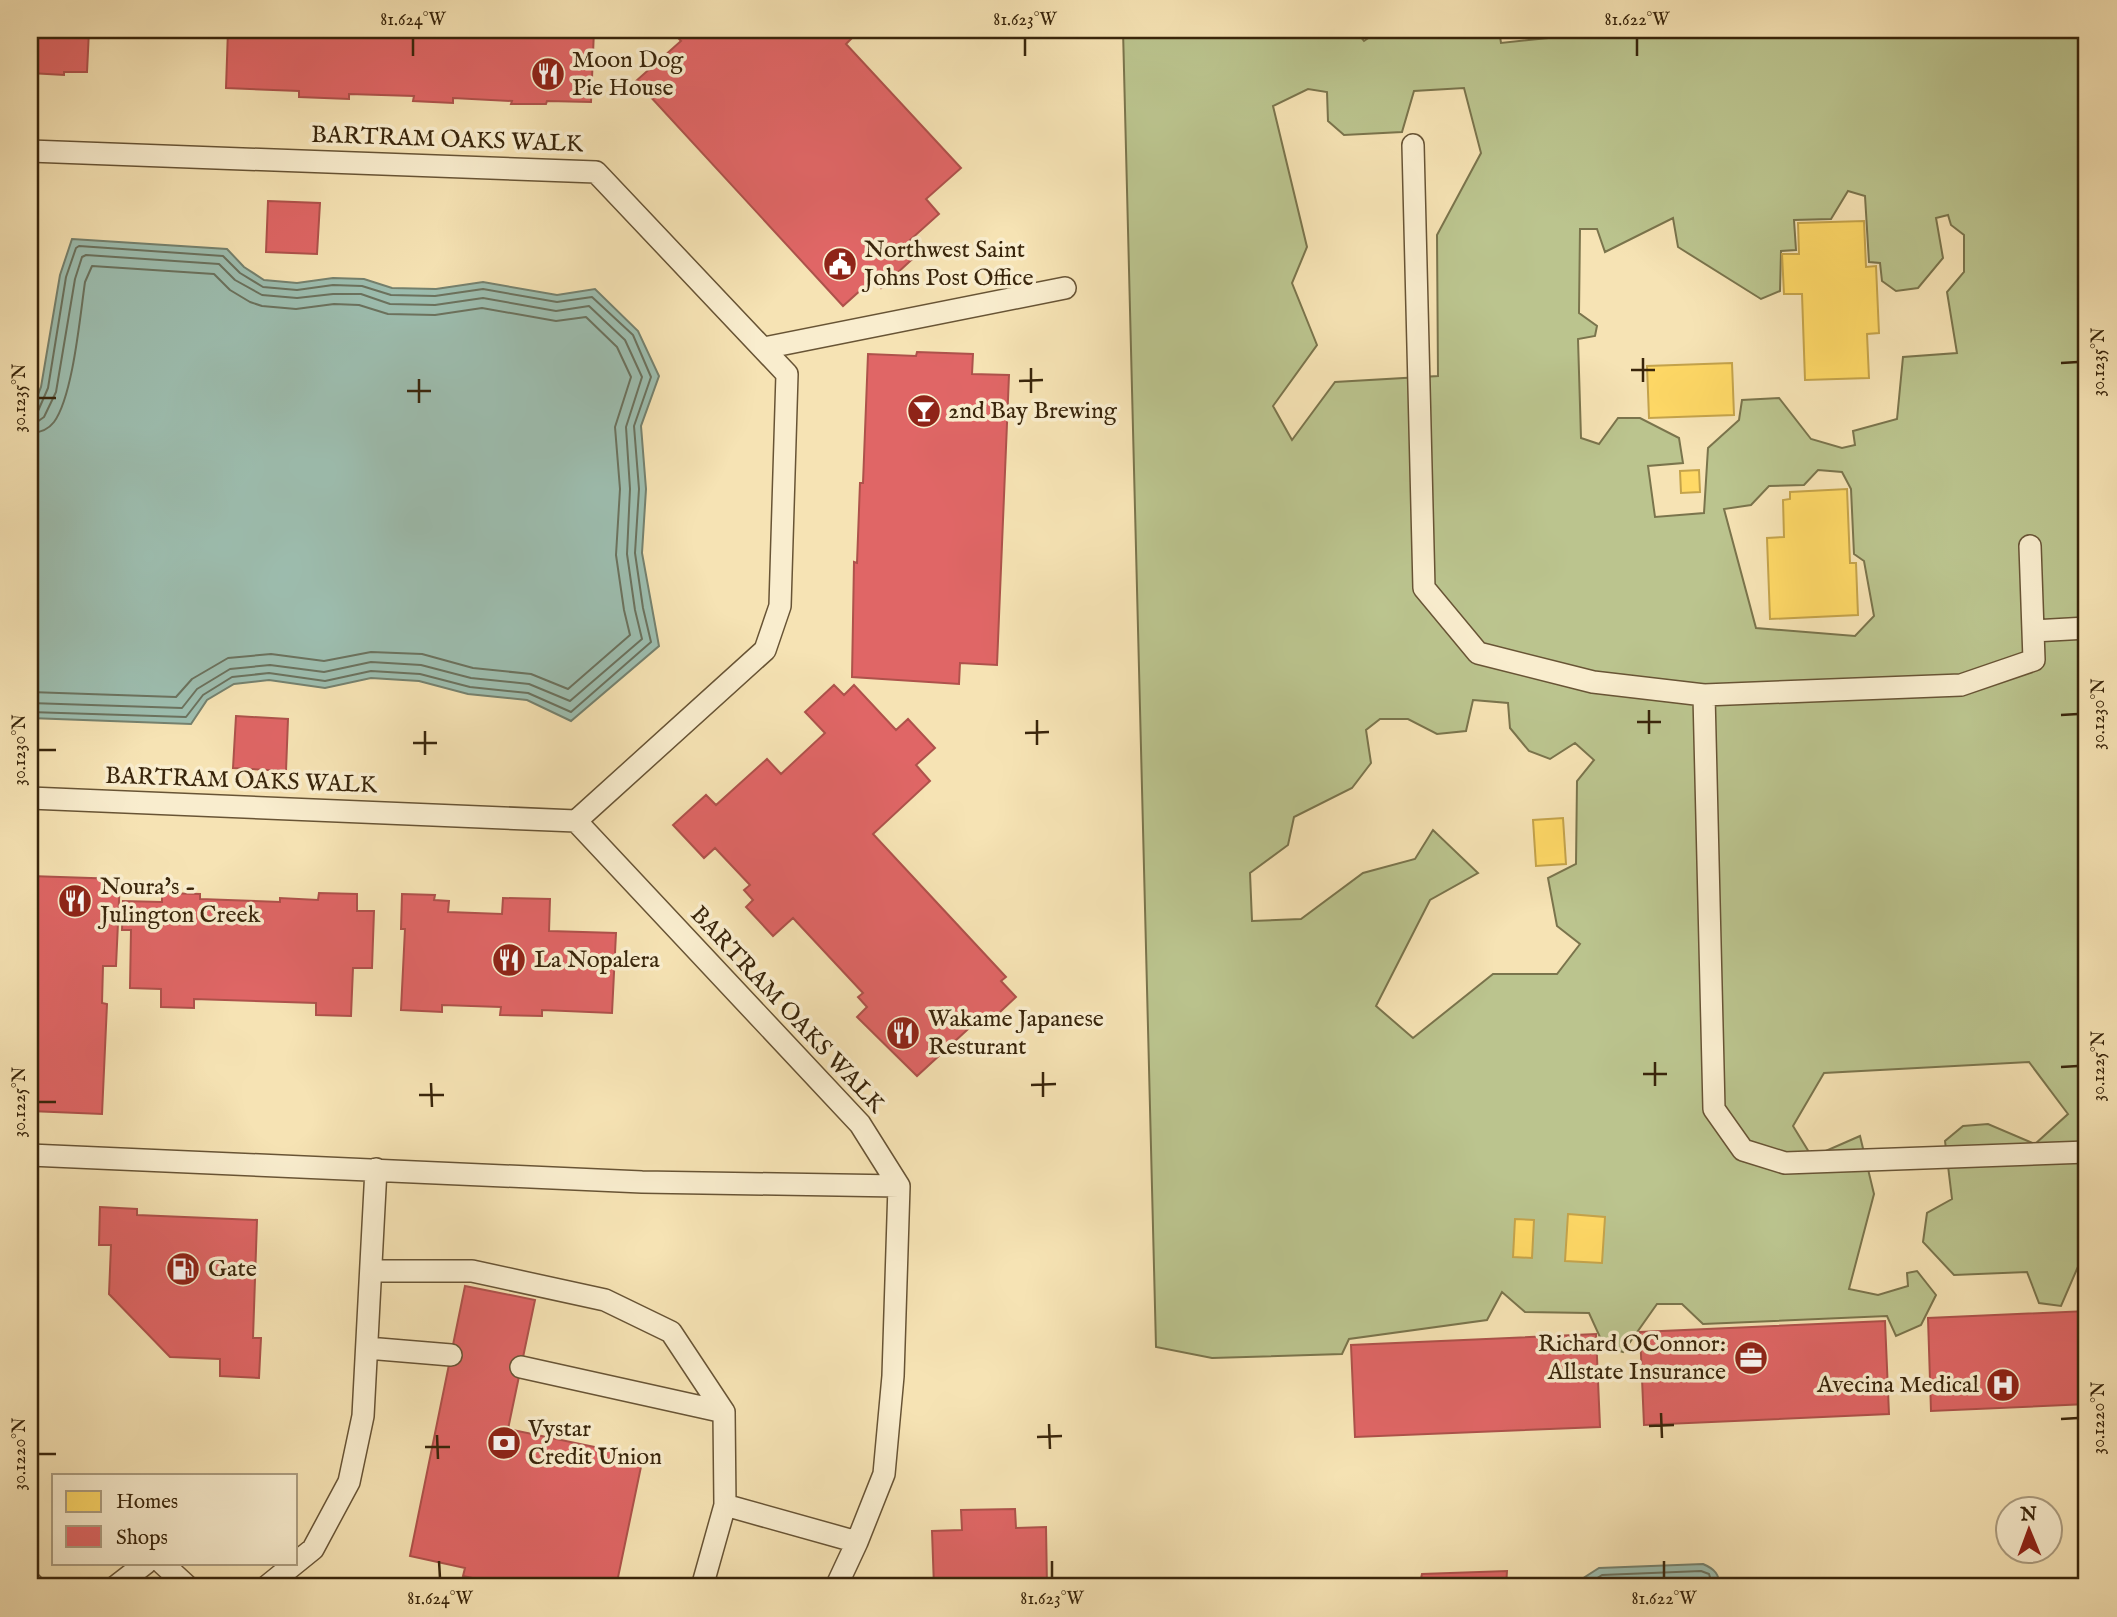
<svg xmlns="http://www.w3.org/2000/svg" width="2117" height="1617" font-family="'IM FELL English',serif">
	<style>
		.green { fill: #bbc48e; stroke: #7a744c; stroke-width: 2; fill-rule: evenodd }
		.water { fill: #9dbeb0; stroke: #75816e; stroke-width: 2 }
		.homes { fill: #ffd966; stroke: #c4a34b; stroke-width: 2 }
		.shops { fill: #e06666; stroke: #ae524b; stroke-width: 2 }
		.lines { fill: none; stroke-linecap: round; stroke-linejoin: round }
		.shore { stroke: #6b725e; stroke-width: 2 }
		.service-casing { stroke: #685435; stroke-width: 24 }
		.service { stroke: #f9edce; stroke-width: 21 }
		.ticks { fill: none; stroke: #39250b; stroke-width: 2.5 }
		.labels { text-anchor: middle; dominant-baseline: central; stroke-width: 7; stroke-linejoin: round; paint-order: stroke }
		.poi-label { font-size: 24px; fill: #39250b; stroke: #f9edce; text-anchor: start }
		.street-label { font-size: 24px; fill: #39250b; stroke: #f9edce }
		.neatline { fill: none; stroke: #39250b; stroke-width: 2.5 }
		.ticks-label { font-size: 18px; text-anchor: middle; fill: #39250b }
	</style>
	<rect width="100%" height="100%" fill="#f6e3b4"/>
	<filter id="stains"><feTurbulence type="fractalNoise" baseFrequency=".00286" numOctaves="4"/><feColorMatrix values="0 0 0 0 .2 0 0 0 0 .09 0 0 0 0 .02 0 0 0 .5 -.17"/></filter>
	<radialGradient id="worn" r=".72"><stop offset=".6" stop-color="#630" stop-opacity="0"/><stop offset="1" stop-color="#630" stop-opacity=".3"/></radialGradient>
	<path class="green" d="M1123 30H1355L1364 41 1380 30H1499L1501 43 1548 38 1557 30H2087V1261L2080 1262 2061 1306 2039 1303 2027 1272 1954 1275 1923 1242 1927 1213 1952 1199 1945 1141 1963 1126 1988 1124 2035 1144 2068 1114 2029 1062 1824 1073 1793 1126 1812 1157 1860 1136 1874 1194 1849 1289 1878 1295 1908 1286 1907 1273 1917 1271 1936 1295 1921 1325 1896 1336 1887 1316 1703 1324 1682 1304H1657L1623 1352 1604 1346 1589 1313 1525 1312 1502 1292 1487 1320 1349 1339 1342 1354 1212 1358 1156 1347ZM1464 88 1481 153 1437 235 1438 376 1335 382 1292 440 1273 406 1317 345 1292 283 1307 247 1273 106 1308 89 1327 92 1328 121 1344 135 1402 132 1414 91ZM1848 191 1865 196 1869 262 1880 263 1882 281 1896 291 1918 288 1943 258 1936 218 1948 215 1951 225 1964 235V272L1947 292 1957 353 1903 357 1897 419 1853 431 1855 445 1842 448 1811 439 1779 398 1742 400 1739 420 1708 448 1704 513 1655 517 1648 466 1683 463 1679 438 1640 418H1618L1599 444 1581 438 1578 339 1595 336 1597 326 1579 313 1580 229H1597L1605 252 1673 218 1678 247 1761 299 1780 291 1781 251 1796 250 1794 220 1831 219ZM1818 470 1842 472 1851 489 1854 554 1864 561 1874 616 1855 636 1756 628 1724 509 1751 505 1769 486 1804 485ZM1473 700 1508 703 1510 728 1529 751 1550 759 1575 743 1594 760 1577 781 1576 864 1548 878 1557 926 1580 944 1557 974H1493L1413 1038 1376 1006 1430 900 1478 873 1433 830 1415 859 1363 873 1301 919 1252 921 1250 873 1288 845 1294 817 1352 788 1371 763 1366 730 1380 719H1408L1437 734 1466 731Z"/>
	<path class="water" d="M72 239 227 249 244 267 264 280 297 283 333 278 364 279 392 288 436 289 483 282 557 295 595 289 638 331 659 376 641 426 646 489 642 553 659 646 571 721 527 700 468 694 419 681 371 678 325 688 269 680 234 684 207 700 191 724 30 718V414L41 387 60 275Z
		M1703 1564C1715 1569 1719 1574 1720 1587H1576L1577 1582 1599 1568Z"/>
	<path class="homes" d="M1864 221 1866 267 1876 266 1879 333 1867 334 1869 378 1805 380 1802 294H1784L1782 254H1799L1798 223Z
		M1732 363 1734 415 1649 418 1647 366Z
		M1699 470 1700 492 1681 493 1680 471Z
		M1847 489 1850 563H1856L1858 615 1770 619 1767 538 1784 537 1783 500 1790 499V492Z
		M1563 818 1566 864 1536 866 1533 820Z
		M1568 1214 1605 1217 1602 1263 1565 1261Z
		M1515 1219 1534 1220 1532 1258 1513 1257Z"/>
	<path class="shops" d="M30 30H89L87 72H64V75L30 73Z
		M228 30H594L591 102 547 101 546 104H511L512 101 453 98V103L413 101 414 96 349 94V99L299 97V91L226 88Z
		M671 30H850L855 35 846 44 961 168 926 199 939 214 910 240 921 251 881 288 873 279 843 306 636 81 681 41Z
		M268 201 320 203 317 254 266 252Z
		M917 352 973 354 972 374 1009 375 997 665 960 663 959 684 852 677 854 562 857 563 860 483H863L868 354 916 356Z
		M834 685 844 695 854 685 896 730 908 719 935 748 916 765 930 781 873 834 1006 977 1001 981 1016 997 985 1026 979 1019 917 1076 857 1017 867 1007 858 997 863 993 793 918 773 936 746 907 753 900 744 890 750 885 715 848 704 858 673 825 706 795 716 805 767 759 781 774 825 733 805 712Z
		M236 716 288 719 286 771 233 768Z
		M30 876 120 879 116 966H103L102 1003 107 1004 102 1114 30 1111Z
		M162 893 200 894V899L280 902V898L318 900 319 893 357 894V911H374L372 968H353L351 1016 316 1015V1003L194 999V1008L161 1007V989L130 988 131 930H122L123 901 162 902Z
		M402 894 435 895 434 900 449 901 448 912 502 914 503 898 550 899 549 931 616 933 612 1013 542 1010V1016L500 1015 501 1007 442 1005V1012L401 1010 405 929H401Z
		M100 1207 137 1209V1215L257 1220 253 1338H261L259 1378 220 1376V1359L170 1357 109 1294 111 1245H99Z
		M465 1286 535 1300 508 1429 643 1457 616 1587H516L463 1576 465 1568 410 1556Z
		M2087 1311V1404L1931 1411 1928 1318Z
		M1885 1321 1889 1414 1644 1425 1640 1332Z
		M1596 1334 1600 1427 1355 1437 1351 1345Z
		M1015 1509 1016 1528 1046 1527 1047 1587H934L932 1531 962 1530 961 1510Z
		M1507 1571 1506 1587H1419L1422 1574Z"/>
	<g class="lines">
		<path class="shore" d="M30 414 38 411 48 388 66 277 76 248 79 246 223 256 240 273 263 287 297 290 333 285 362 286 391 295 435 296 483 289 557 302 592 297 633 335 651 377 634 426 639 489 635 553 643 608 651 642 571 712 528 693 470 687 420 674 371 671 325 681 269 673 232 677 203 695 186 717 30 712
			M30 423 37 422 44 417 56 392 75 279 82 257 86 255 219 264 235 280 262 295 297 298 333 294H361L390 304 435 305 483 298 556 311 589 306 625 340 642 377 626 427 630 489 627 554 635 610 642 639 570 701 529 684 471 678 421 665 371 662 324 672 270 665 230 669 197 689 182 708 30 703
			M30 433C39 433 48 430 54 422 73 396 80 316 85 282L92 266 214 274 230 290 250 302 262 306 296 309 334 304 359 305 388 314 435 315 482 308 556 321 586 317 617 347 631 377 615 427 620 489 616 555 624 610 630 635 568 689 531 674 473 668 422 654 371 652 324 661 271 654 228 658 192 679 176 697 30 692
			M1583 1587 1602 1575 1701 1571 1709 1574 1713 1587
			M1598 1587 1605 1583 1700 1580 1703 1581 1704 1587"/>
		<g class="service-casing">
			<path id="service" d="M1413 145 1424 588 1478 653 1593 682 1704 695
				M30 151 596 172 787 374 780 606 765 650 576 821 30 798
				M764 348 1065 288
				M2030 546 2034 660 1961 685 1704 695 1714 1109 1743 1150 1785 1163 2087 1152
				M2033 631 2087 628
				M576 821 860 1124 899 1186 893 1376 884 1474 857 1542 836 1587
				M30 1155 642 1182 899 1186
				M372 1271H472L605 1300 671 1332 724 1412 725 1505
				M367 1348 451 1355
				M521 1367 724 1412
				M162 1563 188 1587
				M30 1582 35 1587
				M115 1587 146 1563
				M266 1587 313 1549 349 1482 363 1416 376 1169
				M702 1587 725 1505 857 1542"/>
		</g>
		<use href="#service" class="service"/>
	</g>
	<path class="ticks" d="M413 38V56M1025 38V56M1637 38V56M1643 358V382M2061 363 2078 362M1031 368V393M1631 370H1655M419 379V403M1019 381 1043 380M407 391H431M38 398H56M1649 710V734M2061 715 2078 714M1037 720V745M1637 722H1661M425 731V755M1025 733 1049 732M413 743H437M38 750H56M1655 1062V1086M2061 1067 2078 1066M1043 1072V1097M1643 1074H1667M431 1083 432 1107M1031 1085 1056 1084M419 1095H444M38 1102H56M1661 1413 1662 1438M2061 1419 2078 1418M1049 1424 1050 1449M1649 1426 1674 1425M437 1435 438 1459M1037 1437 1062 1436M425 1447H450M38 1454H56M439 1561 440 1578M1052 1561V1578M1664 1561V1578"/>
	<defs>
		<g id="restaurant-disc" transform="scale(1.75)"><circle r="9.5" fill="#8f2418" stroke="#f9edce"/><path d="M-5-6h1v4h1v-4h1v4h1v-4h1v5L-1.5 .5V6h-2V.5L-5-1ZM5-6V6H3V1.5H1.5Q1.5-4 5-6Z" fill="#fff"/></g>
		<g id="civic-disc" transform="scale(1.75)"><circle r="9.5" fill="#8f2418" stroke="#f9edce"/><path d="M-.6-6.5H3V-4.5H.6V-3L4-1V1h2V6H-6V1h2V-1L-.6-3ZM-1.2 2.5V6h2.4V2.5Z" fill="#fff"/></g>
		<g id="bar-disc" transform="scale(1.75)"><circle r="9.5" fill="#8f2418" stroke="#f9edce"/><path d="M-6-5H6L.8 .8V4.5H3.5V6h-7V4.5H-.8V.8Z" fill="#fff"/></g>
		<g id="fuel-disc" transform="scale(1.75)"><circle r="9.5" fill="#8f2418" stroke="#f9edce"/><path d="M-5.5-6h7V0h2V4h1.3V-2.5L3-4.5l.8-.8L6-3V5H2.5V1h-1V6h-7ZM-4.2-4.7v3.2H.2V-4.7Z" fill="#fff"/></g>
		<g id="office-disc" transform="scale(1.75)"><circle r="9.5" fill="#8f2418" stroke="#f9edce"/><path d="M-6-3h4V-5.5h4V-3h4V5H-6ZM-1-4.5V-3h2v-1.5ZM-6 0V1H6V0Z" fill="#fff"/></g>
		<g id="hospital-disc" transform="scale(1.75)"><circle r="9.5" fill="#8f2418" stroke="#f9edce"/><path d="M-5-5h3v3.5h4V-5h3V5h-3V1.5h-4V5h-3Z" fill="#fff"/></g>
		<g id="bank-disc" transform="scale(1.75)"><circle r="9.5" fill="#8f2418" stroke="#f9edce"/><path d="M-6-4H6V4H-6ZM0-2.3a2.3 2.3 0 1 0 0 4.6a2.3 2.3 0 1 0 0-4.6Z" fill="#fff"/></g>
	</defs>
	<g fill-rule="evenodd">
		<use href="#restaurant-disc" x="548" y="74"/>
		<use href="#civic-disc" x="840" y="264"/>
		<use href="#bar-disc" x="924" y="411"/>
		<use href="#restaurant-disc" x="75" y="901"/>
		<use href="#restaurant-disc" x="509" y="960"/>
		<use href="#restaurant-disc" x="903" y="1033"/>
		<use href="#fuel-disc" x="183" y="1269"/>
		<use href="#office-disc" x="1751" y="1358"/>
		<use href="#hospital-disc" x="2003" y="1385"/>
		<use href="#bank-disc" x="504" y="1443"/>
	</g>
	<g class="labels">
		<g class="poi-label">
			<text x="572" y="60">Moon Dog<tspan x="572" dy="28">Pie House</tspan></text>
			<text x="864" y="250">Northwest Saint<tspan x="864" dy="28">Johns Post Office</tspan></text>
			<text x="948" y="411">2nd Bay Brewing</text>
			<text x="100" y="887">Noura's -<tspan x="100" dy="28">Julington Creek</tspan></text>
			<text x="534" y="960">La Nopalera</text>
			<text x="928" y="1019">Wakame Japanese<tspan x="928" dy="28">Resturant</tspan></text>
			<text x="208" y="1269">Gate</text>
			<text x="1726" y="1344" text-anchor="end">Richard OConnor:<tspan x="1726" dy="28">Allstate Insurance</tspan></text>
			<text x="1979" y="1385" text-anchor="end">Avecina Medical</text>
			<text x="528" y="1429">Vystar<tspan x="528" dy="28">Credit Union</tspan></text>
		</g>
		<g class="street-label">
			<text transform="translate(447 140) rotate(2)">BARTRAM OAKS WALK</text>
			<text transform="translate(241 781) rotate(2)">BARTRAM OAKS WALK</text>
			<text transform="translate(787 1010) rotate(47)">BARTRAM OAKS WALK</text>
		</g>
	</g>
	<rect width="2117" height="1617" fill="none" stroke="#f6e3b4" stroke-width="77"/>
	<rect x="52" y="1474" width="245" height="91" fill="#f9edce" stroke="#ac9d80" stroke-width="2"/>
	<rect x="66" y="1491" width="35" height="21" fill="#ffd966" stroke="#ac9d80" stroke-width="2"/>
	<text x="116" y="1508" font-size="21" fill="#39250b">Homes</text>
	<rect x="66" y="1526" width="35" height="21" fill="#e06666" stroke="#ac9d80" stroke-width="2"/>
	<text x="116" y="1544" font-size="21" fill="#39250b">Shops</text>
	<g transform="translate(2029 1530) rotate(359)"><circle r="33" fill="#f9edce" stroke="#ac9d80" stroke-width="2"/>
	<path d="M0-5L12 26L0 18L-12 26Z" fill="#8f2418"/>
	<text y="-10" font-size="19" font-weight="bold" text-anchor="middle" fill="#39250b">N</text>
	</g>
	<rect x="38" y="38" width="2040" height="1540" class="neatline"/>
	<g class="ticks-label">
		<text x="413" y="25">81.624°W</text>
		<text x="1025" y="25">81.623°W</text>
		<text x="1637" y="25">81.622°W</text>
		<text transform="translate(2098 362) rotate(-90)" y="6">30.1235°N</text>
		<text transform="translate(19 398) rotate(-90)" y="6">30.1235°N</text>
		<text transform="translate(2098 714) rotate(-90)" y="6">30.1230°N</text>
		<text transform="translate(19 750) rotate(-90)" y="6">30.1230°N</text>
		<text transform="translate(2098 1066) rotate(-90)" y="6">30.1225°N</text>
		<text transform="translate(19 1102) rotate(-90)" y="6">30.1225°N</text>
		<text transform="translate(2098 1418) rotate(-90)" y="6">30.1220°N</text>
		<text transform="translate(19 1454) rotate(-90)" y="6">30.1220°N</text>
		<text x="440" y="1604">81.624°W</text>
		<text x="1052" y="1604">81.623°W</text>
		<text x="1664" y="1604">81.622°W</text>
	</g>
	<rect width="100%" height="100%" filter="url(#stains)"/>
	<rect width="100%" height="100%" fill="url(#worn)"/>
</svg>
